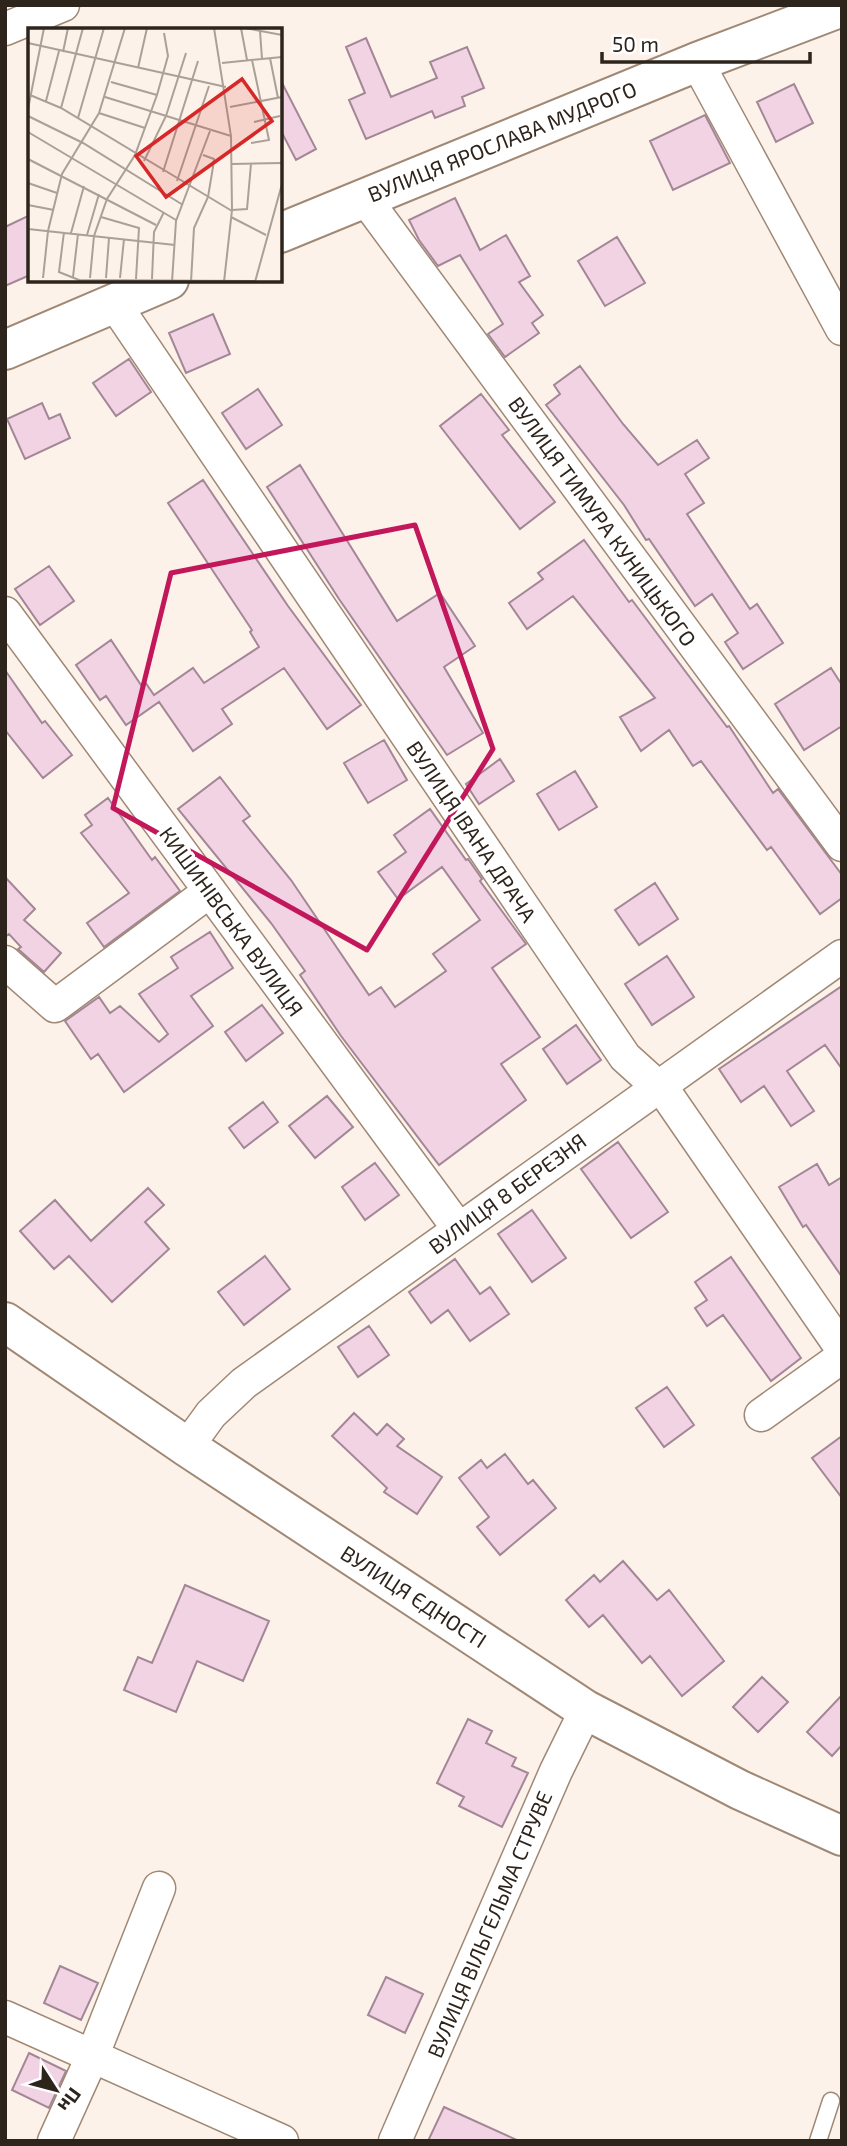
<svg xmlns="http://www.w3.org/2000/svg" width="847" height="2146" font-family="'Exo 2',sans-serif">
	<style>
		.building { fill: #f2d3e4; stroke: #a38797; stroke-width: 2 }
		.lines { fill: none; stroke-linecap: round; stroke-linejoin: round }
		.lane-casing { stroke: #a08874; stroke-width: 19 }
		.street-casing { stroke: #a08874; stroke-width: 35 }
		.secondary-casing { stroke: #a08874; stroke-width: 42 }
		.lane { stroke: #fff; stroke-width: 16 }
		.street { stroke: #fff; stroke-width: 32 }
		.secondary { stroke: #fff; stroke-width: 38 }
		.marked { fill: none; stroke: #c2185b; stroke-width: 5; stroke-linejoin: round }
		.labels { text-anchor: middle; dominant-baseline: central; stroke-width: 6; stroke-linejoin: round; paint-order: stroke }
		.street-label { font-size: 21px; fill: #2d241c; stroke: #fff }
		.inset-road { fill: none; stroke: #a9a097; stroke-width: 2 }
		.view { fill: #d62828; fill-opacity: 0.15; stroke: #d62828; stroke-width: 3.5 }
		.inset-edge { fill: none; stroke: #2d241c; stroke-width: 3.5 }
	</style>
	<rect width="100%" height="100%" fill="#fcf2e9"/>
	<path class="building" d="M366 38 391 97 437 78 430 62 467 47 484 88 462 97 465 106 435 118 432 111 366 139 349 100 365 93 346 47Z
		M280 79 316 149 296 160 280 129Z
		M794 84 813 123 776 142 757 102Z
		M705 115 730 163 673 190 650 141Z
		M455 198 480 250 506 235 530 276 519 282 543 315 532 323 539 333 505 357 488 334 503 324 460 255 438 266 419 240 409 220Z
		M30 215V275L5 286V227Z
		M617 237 645 283 605 306 578 261Z
		M213 314 230 354 186 373 169 333Z
		M129 359 151 392 116 416 93 383Z
		M580 366 623 424 658 465 697 440 709 458 685 474 704 503 687 514 750 609 757 604 783 643 743 669 725 642 738 633 712 594 695 606 649 539 646 540 624 505 546 405 560 394 554 385Z
		M258 389 282 425 246 449 222 413Z
		M481 394 509 430 502 435 555 502 520 529 440 426Z
		M42 403 49 419 60 414 70 438 25 459 7 419Z
		M300 465 397 621 440 593 475 646 444 667 483 733 447 755 339 599 267 487Z
		M203 480 288 606 361 705 327 729 284 668 222 709 232 724 193 751 159 702 126 725 106 696 100 700 76 665 111 640 141 685 145 682 154 695 193 668 204 683 259 647 250 632 252 630 168 503Z
		M584 540 629 602 632 600 727 727 729 726 773 793 778 789 842 875V898L820 914 771 847 767 850 701 761 693 766 669 730 641 751 620 717 655 698 573 596 527 629 509 603 543 579 538 573Z
		M49 566 74 601 40 625 15 589Z
		M831 668 842 685V726L804 750 775 704Z
		M5 670 42 723 45 721 72 755 43 778 5 730Z
		M384 740 407 780 368 803 344 763Z
		M500 759 514 781 479 804 466 784Z
		M575 771 597 807 559 830 537 794Z
		M220 777 250 816 243 821 291 880 369 995 381 987 395 1007 446 971 433 954 480 920 442 867 398 899 378 872 406 852 394 835 430 809 466 860 468 859 482 879 480 881 526 944 492 968 540 1037 501 1064 526 1100 439 1165 341 1036 300 975 305 971 271 923 178 809Z
		M108 798 152 860 155 857 180 891 104 947 87 923 129 893 81 833 92 825 85 815Z
		M5 877 35 909 24 920 61 953 44 972 18 949 21 947 9 934 5 937Z
		M655 883 678 919 639 945 615 910Z
		M210 932 233 968 191 996 213 1026 124 1092 98 1054 91 1059 65 1021 99 997 110 1013 120 1006 159 1042 168 1034 139 994 178 968 171 957Z
		M667 956 694 997 652 1025 625 984Z
		M842 986V1069L825 1045 787 1071 814 1111 791 1126 764 1086 741 1102 719 1069Z
		M262 1005 283 1033 246 1061 225 1032Z
		M576 1025 601 1060 567 1084 543 1049Z
		M327 1096 353 1127 315 1158 289 1126Z
		M263 1102 278 1122 244 1148 229 1128Z
		M618 1142 668 1212 631 1238 581 1169Z
		M375 1163 399 1195 365 1220 342 1187Z
		M817 1164 829 1185 842 1177V1277L806 1225 803 1227 779 1187Z
		M148 1188 164 1205 145 1222 169 1249 112 1302 69 1256 54 1269 20 1231 55 1200 91 1241Z
		M532 1210 566 1258 532 1282 498 1234Z
		M265 1256 290 1289 244 1325 218 1292Z
		M731 1257 801 1358 771 1381 723 1315 707 1326 695 1308 707 1300 695 1282Z
		M455 1259 480 1294 490 1287 509 1314 470 1341 448 1310 431 1323 409 1292Z
		M369 1326 389 1355 358 1377 338 1347Z
		M667 1387 694 1425 664 1447 636 1408Z
		M354 1413 377 1435 387 1424 404 1439 397 1446 442 1477 417 1514 384 1492 387 1488 332 1436Z
		M842 1436V1498L812 1458Z
		M505 1454 528 1484 533 1480 556 1508 500 1555 477 1527 489 1517 459 1478 481 1460 487 1468Z
		M623 1561 657 1600 669 1590 724 1661 682 1696 650 1656 642 1663 603 1615 589 1627 566 1600 594 1575 600 1582Z
		M185 1585 269 1621 243 1681 197 1661 176 1712 124 1690 138 1657 152 1663Z
		M762 1677 788 1702 758 1732 733 1707Z
		M842 1695V1745L832 1756 807 1732Z
		M468 1719 492 1731 486 1743 516 1758 512 1766 528 1773 502 1827 459 1806 464 1797 437 1783Z
		M60 1966 98 1983 81 2020 44 2003Z
		M386 1977 423 1994 405 2033 368 2015Z
		M29 2053 66 2071 49 2108 12 2090Z
		M444 2107 519 2141H428Z"/>
	<g class="lines">
		<g class="lane-casing">
			<path id="lane" d="M818 2141 831 2101"/>
		</g>
		<g class="street-casing">
			<path id="street" d="M5 29 63 5
				M697 62 842 329
				M364 197 842 845
				M114 303 625 1057 667 1095 842 1349
				M5 613 458 1228
				M5 962 55 1006 210 891
				M761 1415 842 1357
				M187 1447 211 1414 244 1383 842 956
				M5 2017 282 2141
				M54 2141 92 2057 159 1888
				M395 2141 556 1771 586 1710"/>
		</g>
		<g class="secondary-casing">
			<path id="secondary" d="M280 233 697 62 842 7
				M5 350 169 280
				M5 1322 187 1447 586 1710 740 1790 842 1836"/>
		</g>
		<use href="#lane" class="lane"/>
		<use href="#street" class="street"/>
		<use href="#secondary" class="secondary"/>
	</g>
	<path class="marked" d="M415 525 493 749 367 950 113 808 171 573Z"/>
	<g class="labels">
		<g class="street-label">
			<text transform="translate(502 141) rotate(-22)">ВУЛИЦЯ ЯРОСЛАВА МУДРОГО</text>
			<text transform="translate(603 521) rotate(54)">ВУЛИЦЯ ТИМУРА КУНИЦЬКОГО</text>
			<text transform="translate(472 831) rotate(56)">ВУЛИЦЯ ІВАНА ДРАЧА</text>
			<text transform="translate(232 921) rotate(54)">КИШИНІВСЬКА ВУЛИЦЯ</text>
			<text transform="translate(507 1193) rotate(-36)">ВУЛИЦЯ 8 БЕРЕЗНЯ</text>
			<text transform="translate(414 1596) rotate(33)">ВУЛИЦЯ ЄДНОСТІ</text>
			<text transform="translate(489 1924) rotate(-67)">ВУЛИЦЯ ВІЛЬГЕЛЬМА СТРУВЕ</text>
		</g>
	</g>
	<g transform="translate(28 28)">
		<rect width="254" height="254" fill="#fcf2e9"/>
		<path class="inset-road" d="M186 0 203 108 204 182 196 254M213 0 219 32M217 0 254 7M232 3 234 31M0 15 198 59M35 24 40 0M242 30 250 70M194 35 254 29M110 40 119 0M83 54 129 67M2 67 33 80 204 183M77 69 203 108M18 73 31 23M202 79 254 69M33 80 55 0M0 81 16 0M71 85 117 100M0 88 55 115 155 177M50 90 76 0M226 94 252 88M0 104 148 192M223 115 241 112 224 32M0 131 128 197M116 133 138 88 158 25M204 136 254 135M135 144 170 33M149 153 181 58M0 155 29 165M0 177 26 182M204 182 219 181 223 136M73 189 111 200 108 251M203 189 238 207M0 201 147 217M36 204 31 244 56 254M43 205 56 158M59 207 71 166M45 249 50 206M15 250 20 203 34 146 71 85 97 0M62 250 66 208 79 171 107 127 129 67 140 28 136 5M78 250 81 210M92 250 96 211M124 251 126 204 136 184M51 252 227 253M144 254 148 193 182 103M163 254 166 200 180 169 185 139 186 131 175 127M227 254 254 156"/>
		<path class="view" d="M214 51 244 93 138 169 108 128Z"/>
		<rect width="254" height="254" class="inset-edge"/>
	</g>
	<rect width="847" height="2146" fill="none" stroke="#2d241c" stroke-width="14"/>
	<g transform="translate(56 2090) rotate(126)" stroke="#ffffff" stroke-width="5" paint-order="stroke">
	<path d="M0-5L12 26L0 18L-12 26Z" fill="#2d241c"/>
	<text y="-10" font-size="19" font-weight="bold" text-anchor="middle" fill="#2d241c">Пн</text>
	</g>
	<path d="M602 52v10h208v-10" fill="none" stroke="#2d241c" stroke-width="3.5"/>
	<text x="612" y="52" font-size="21" fill="#2d241c" stroke="#ffffff" stroke-width="5" paint-order="stroke">50 m</text>
</svg>
